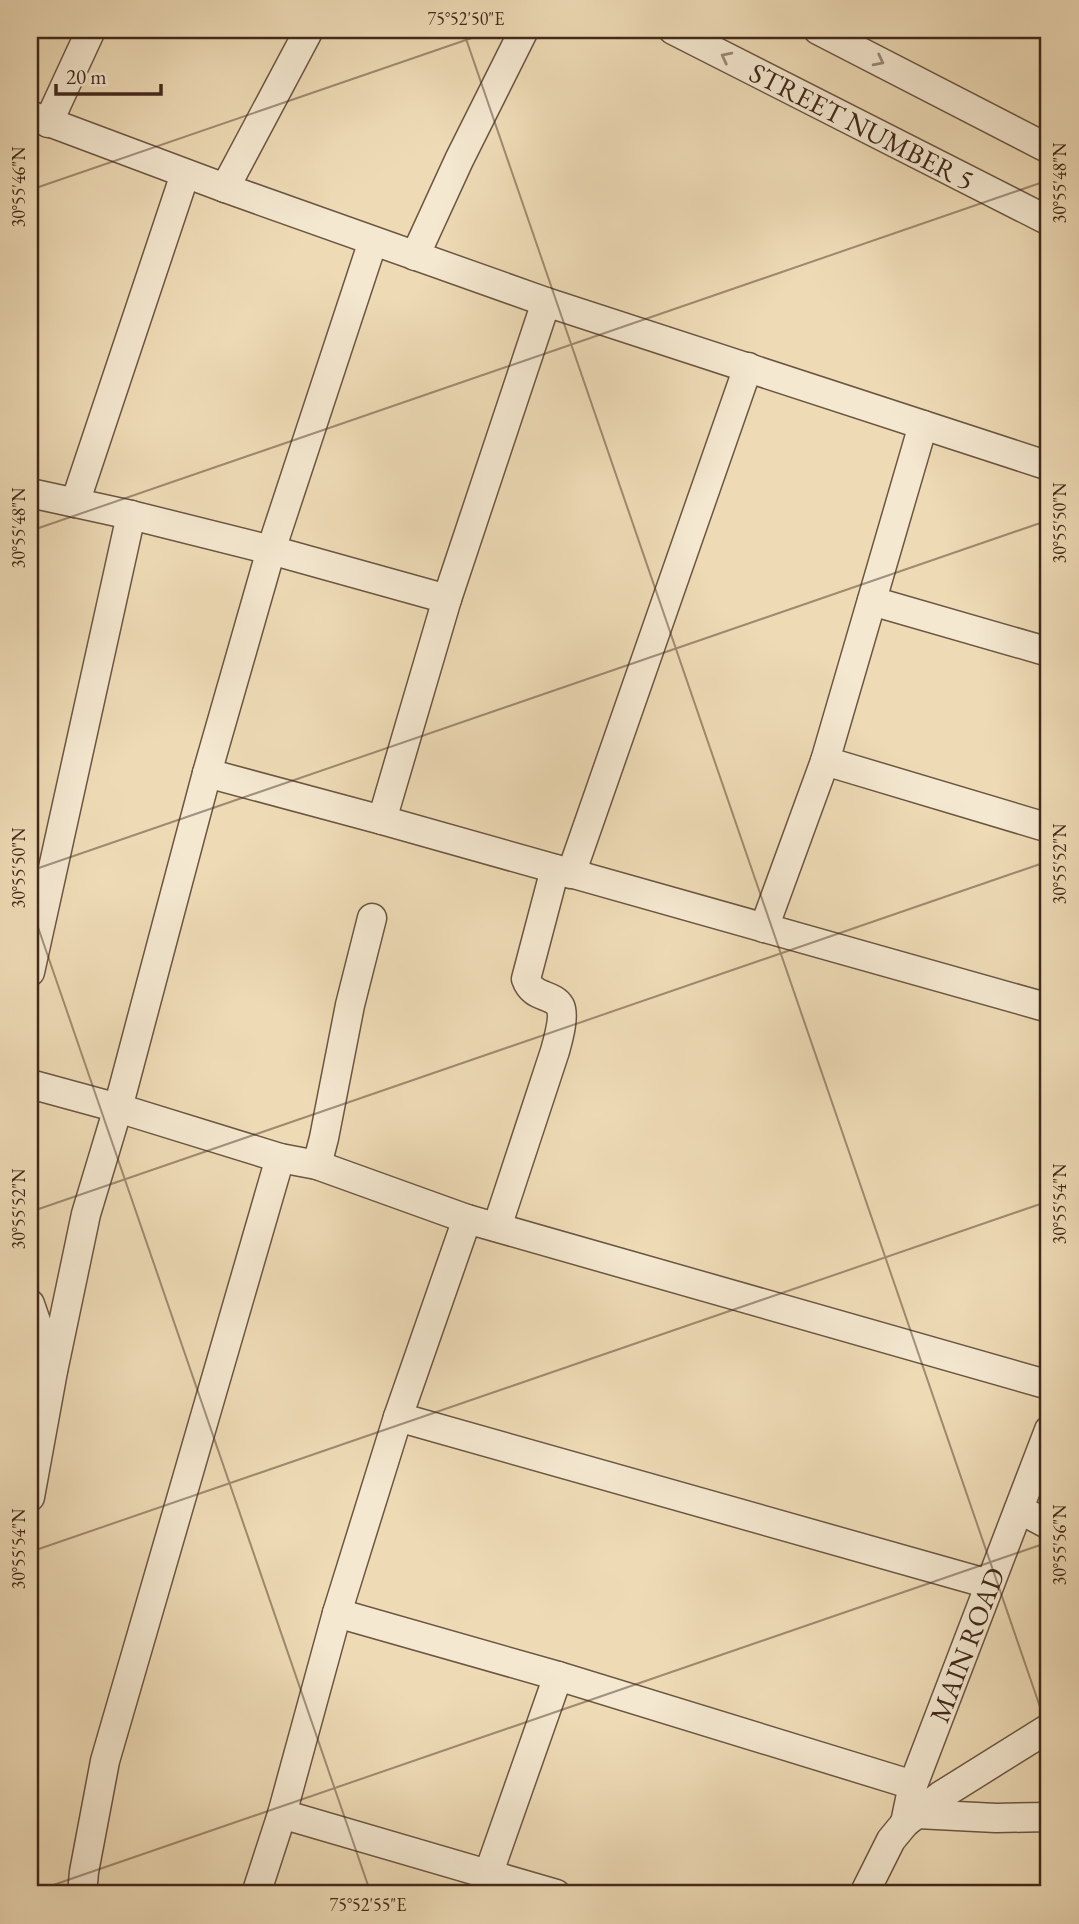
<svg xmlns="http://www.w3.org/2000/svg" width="1079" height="1924" font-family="'EB Garamond',serif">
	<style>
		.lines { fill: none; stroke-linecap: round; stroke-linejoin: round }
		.minor-casing { stroke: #6c5642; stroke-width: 31 }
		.minor { stroke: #f4e8d0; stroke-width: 28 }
		.oneway { stroke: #9a8876 }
		.ticks { fill: none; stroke: #41291b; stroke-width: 2; stroke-opacity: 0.45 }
		.labels { text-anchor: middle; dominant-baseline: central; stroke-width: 7; stroke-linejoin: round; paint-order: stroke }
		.street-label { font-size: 28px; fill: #41291b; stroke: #f4e8d0 }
		.neatline { fill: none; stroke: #41291b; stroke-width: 2.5 }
		.ticks-label { font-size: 18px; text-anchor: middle; fill: #41291b }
	</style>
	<rect width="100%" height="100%" fill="#eedbb6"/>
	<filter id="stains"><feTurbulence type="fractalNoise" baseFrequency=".00286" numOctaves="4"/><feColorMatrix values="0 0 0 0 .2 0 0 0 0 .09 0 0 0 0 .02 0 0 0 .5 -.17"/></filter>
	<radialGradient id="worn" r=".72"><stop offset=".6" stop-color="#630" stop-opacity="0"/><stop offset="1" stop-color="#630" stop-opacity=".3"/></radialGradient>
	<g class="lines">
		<g class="minor-casing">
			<g id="minor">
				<path id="s1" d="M673 30 1049 221"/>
				<path d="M818 30 1049 149"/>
				<path d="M30 115 225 188 546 302"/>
				<path d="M48 123 91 30"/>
				<path d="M225 188 309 30"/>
				<path d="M415 256 459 160 524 30"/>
				<path d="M923 425 825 761 1049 828"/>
				<path d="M30 493 131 515 271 550 447 599"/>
				<path d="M75 503 185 174"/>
				<path d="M872 601 1049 652"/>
				<path d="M207 773 382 820 1049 1008"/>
				<path d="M382 820 447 599 546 302 1049 466"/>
				<path d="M571 874 748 367"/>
				<path d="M764 928 825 761"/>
				<path d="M30 972 131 515"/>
				<path d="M30 1084 118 1108 280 1158 317 1165 467 1219 1049 1385"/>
				<path d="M317 1165 324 1138 350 1005 372 918"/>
				<path d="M497 1227 555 1051C558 1040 565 1016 560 1006 552 993 533 999 526 979L555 869"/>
				<path d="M30 1304 53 1370"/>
				<path d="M398 1417 989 1584"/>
				<path d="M30 1497 53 1371 86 1214 118 1108 207 773 271 550 373 241"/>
				<path d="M1019 1509 1049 1525"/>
				<path d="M337 1613 558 1676 913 1785"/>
				<path d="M282 1814 556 1894"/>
				<path d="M917 1814 996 1818 1049 1817"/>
				<path id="s2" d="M905 1823 913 1785 1049 1430"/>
				<path d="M488 1875 558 1676"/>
				<path d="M82 1894 84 1872 105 1761 280 1158"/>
				<path d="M256 1894 282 1814 337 1613 398 1417 467 1219"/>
				<path d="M864 1894 891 1840 905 1823 940 1796 1049 1728"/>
			</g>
		</g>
		<use href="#minor" class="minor"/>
	</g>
	<defs><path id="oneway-chevron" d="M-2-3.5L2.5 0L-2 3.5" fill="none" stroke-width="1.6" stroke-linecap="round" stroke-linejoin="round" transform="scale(1.75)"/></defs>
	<g class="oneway">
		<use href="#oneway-chevron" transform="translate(726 57) rotate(-153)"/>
		<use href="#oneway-chevron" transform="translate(879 61) rotate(27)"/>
	</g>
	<path class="ticks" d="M463 30 1049 1733M30 190 495 30M30 531 1049 180M30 871 1049 520M30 904 371 1894M30 1212 1049 861M30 1552 1049 1201M30 1893 1049 1542M1015 1894 1049 1882"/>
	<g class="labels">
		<g class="street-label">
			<text stroke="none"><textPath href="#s1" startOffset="212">STREET NUMBER 5</textPath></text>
			<text stroke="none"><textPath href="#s2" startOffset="189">MAIN ROAD</textPath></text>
		</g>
	</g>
	<rect width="1079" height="1924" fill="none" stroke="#eedbb6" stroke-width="77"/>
	<path d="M56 84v10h105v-10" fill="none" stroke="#41291b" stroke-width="3.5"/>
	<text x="66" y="84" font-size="21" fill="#41291b" stroke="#f4e8d0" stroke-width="5" paint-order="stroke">20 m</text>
	<rect x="38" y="38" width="1002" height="1847" class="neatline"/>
	<g class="ticks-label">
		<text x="466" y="25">75°52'50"E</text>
		<text transform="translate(1060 183) rotate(-90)" y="6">30°55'48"N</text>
		<text transform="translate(19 187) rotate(-90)" y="6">30°55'46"N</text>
		<text transform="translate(1060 523) rotate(-90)" y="6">30°55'50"N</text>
		<text transform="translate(19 528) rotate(-90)" y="6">30°55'48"N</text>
		<text transform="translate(1060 864) rotate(-90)" y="6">30°55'52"N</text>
		<text transform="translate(19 868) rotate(-90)" y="6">30°55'50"N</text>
		<text transform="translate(1060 1204) rotate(-90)" y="6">30°55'54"N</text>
		<text transform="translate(19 1209) rotate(-90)" y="6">30°55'52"N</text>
		<text transform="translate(1060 1545) rotate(-90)" y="6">30°55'56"N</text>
		<text transform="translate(19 1549) rotate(-90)" y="6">30°55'54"N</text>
		<text x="368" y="1911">75°52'55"E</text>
	</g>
	<rect width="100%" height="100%" filter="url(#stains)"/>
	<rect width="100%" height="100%" fill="url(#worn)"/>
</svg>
